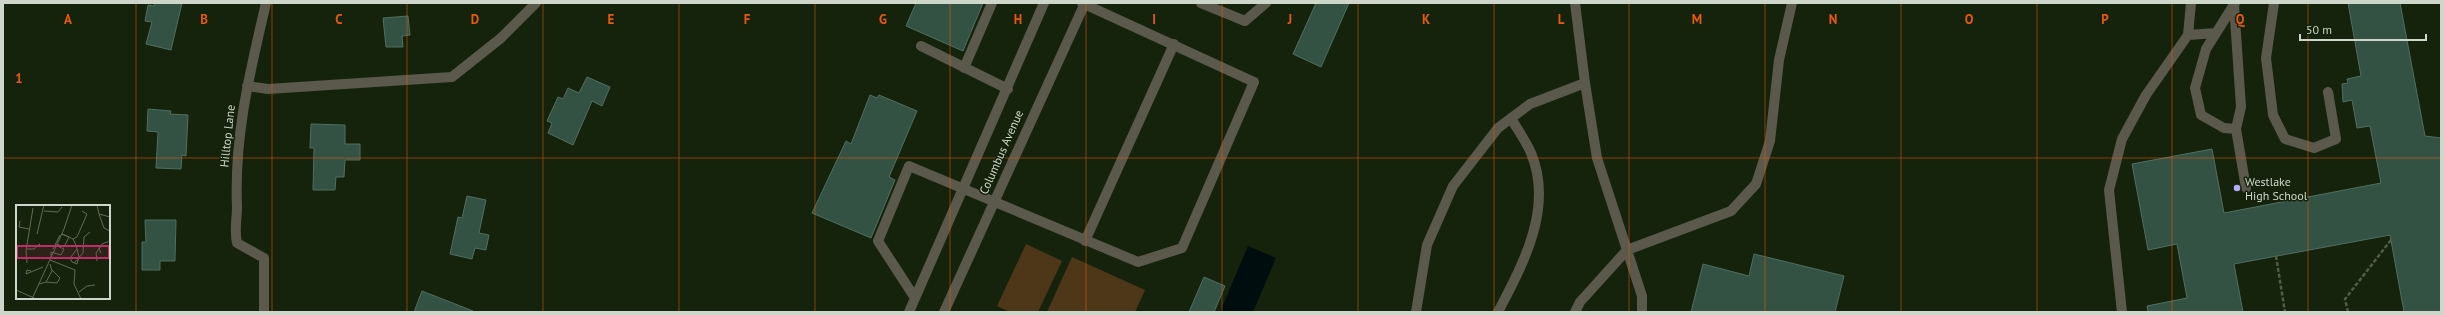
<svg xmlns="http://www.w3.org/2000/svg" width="2444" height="315" font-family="'PT Sans',sans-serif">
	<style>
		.green { fill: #4e3718 }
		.water { fill: #000d0e }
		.building { fill: #335244; stroke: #4f6f60 }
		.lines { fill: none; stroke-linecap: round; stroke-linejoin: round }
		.path { stroke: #515c48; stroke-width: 2.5; stroke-dasharray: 4 2; stroke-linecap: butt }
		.minor { stroke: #5a594c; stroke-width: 10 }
		.grid { fill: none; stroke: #e8590c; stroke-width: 1; stroke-opacity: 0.55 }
		.poi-dot { fill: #b3adf9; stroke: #16230c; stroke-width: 1.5 }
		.labels { text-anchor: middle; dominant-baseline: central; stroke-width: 3; stroke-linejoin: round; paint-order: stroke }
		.street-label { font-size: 12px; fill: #cdd6c8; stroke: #16230c }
		.poi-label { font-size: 12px; fill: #cdd6c8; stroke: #16230c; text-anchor: start }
		.inset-road { fill: none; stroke: #5f6b57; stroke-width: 1 }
		.view { fill: #c32b66; fill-opacity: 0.15; stroke: #c32b66; stroke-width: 2 }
		.inset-edge { fill: none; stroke: #cdd6c8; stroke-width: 2 }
		.grid-label { font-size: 13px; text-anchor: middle; font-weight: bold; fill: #e8590c; stroke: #16230c; stroke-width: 3; stroke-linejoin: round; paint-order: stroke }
	</style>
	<rect width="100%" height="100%" fill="#16230c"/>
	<path class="green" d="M1026 244 1062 261 1038 312H1010L997 306Z
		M1072 257 1145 290 1135 312H1047Z"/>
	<path class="water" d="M1248 246 1276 258 1253 312H1220Z"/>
	<path class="building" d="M155 3H182L171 50 146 44 152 22 145 21 148 5 154 6Z
		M916 3H983L963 51 906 26Z
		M1316 3H1349L1321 67 1293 54Z
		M2348 3H2400L2425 136 2441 138V312H2404L2390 235 2234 264 2243 312H2148L2147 306 2187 298 2177 244 2148 250 2132 164 2212 149 2224 213 2381 183 2370 126 2357 128 2352 100 2343 102 2342 84 2348 83 2347 79 2361 76Z
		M408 16 410 35 402 36 403 47H386L383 18Z
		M587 77 610 87 602 106 592 101 573 145 548 133 552 123 547 121 558 97 563 99 568 88 579 93Z
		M870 95 877 98 879 95 917 111 889 177 895 180 871 238 812 213 846 141 851 144Z
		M148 109 171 111 170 114 188 115 186 156 182 155 181 169 156 168 158 132 147 131Z
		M311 124 345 125V144H360V160H345L344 177H336L335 190H313L314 148H310Z
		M467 196 486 200 479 233 489 235 486 250 475 248 472 259 450 254 458 217 462 218Z
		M145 220H176L175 261H160V270H142V242H146Z
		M1754 254 1844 276 1835 312H1691L1703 264 1749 276Z
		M1204 277 1225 286 1214 312H1189Z
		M422 291 473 311V312H414Z"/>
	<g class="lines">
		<path class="path" d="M2276 256 2285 312
			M2348 312 2345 299 2391 240"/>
		<path class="minor" d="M1201 3 1245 21 1266 3
			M1575 3 1585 83 1597 158 1642 296V312
			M2235 3 2206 49 2195 88 2201 115 2224 128 2236 129 2246 188
			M2274 3 2266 58 2273 115 2285 139 2314 148 2336 139 2328 92
			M2234 4 2241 107 2236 129
			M2188 35 2191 3
			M921 46 1008 89
			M964 68 992 3
			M247 86 268 89 452 77 501 38 536 3
			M1085 241 1174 44
			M915 298 878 241 909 166 1138 262 1182 248 1254 82 1082 3
			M264 312V258L237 243C234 230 237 219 237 207 234 135 250 72 266 3
			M909 312 1044 3
			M944 312 1085 3
			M1416 312 1427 245 1453 186 1498 128 1530 104 1585 83
			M1498 312C1523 264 1554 208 1531 153 1526 141 1517 129 1511 118
			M1575 312 1580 302 1627 250 1731 211 1756 184 1770 141 1779 60 1792 3
			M2122 312 2109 190 2122 139 2146 95 2188 35 2216 33"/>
	</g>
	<path class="grid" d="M136 3V312M272 3V312M407 3V312M543 3V312M679 3V312M815 3V312M950 3V312M1086 3V312M1222 3V312M1358 3V312M1494 3V312M1629 3V312M1765 3V312M1901 3V312M2037 3V312M2172 3V312M2308 3V312M3 158H2441"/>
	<circle class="poi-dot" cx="2237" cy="188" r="4"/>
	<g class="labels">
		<g class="street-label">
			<text transform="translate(227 136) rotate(-84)">Hilltop Lane</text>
			<text transform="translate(1001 152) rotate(-66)">Columbus Avenue</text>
		</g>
		<g class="poi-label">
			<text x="2245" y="181">Westlake<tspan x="2245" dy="14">High School</tspan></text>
		</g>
	</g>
	<g transform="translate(16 205)">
		<rect width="94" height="94" fill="#16230c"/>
		<path class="inset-road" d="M81 0 83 9 94 12M28 6 42 7 46 2M83 9 88 23 94 26M4 16 3 22 13 24M21 29 28 0M46 29 53 32 46 29M57 34 60 40 63 52 61 59 56 57 54 53 61 44M57 34 61 32 71 9 66 6M41 39 48 42 53 32 57 34M11 44H18L24 39 21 41M37 44 44 30M85 48 83 44 86 39 94 36M35 52V47L45 50 48 44 39 40M34 55 59 65 58 79 65 94M81 56 80 48 84 42M11 58 10 46 17 3M58 58 67 48 68 32 74 27M15 66 11 65 10 69 27 62M30 77 41 78 44 73 36 65M23 79 30 77 36 66 34 59M0 85 18 93M63 87 71 81 79 80M16 94 48 24 56 0"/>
		<path class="view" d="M1 41H93V53H1Z"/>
		<rect width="94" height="94" class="inset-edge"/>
	</g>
	<g class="grid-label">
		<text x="68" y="24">A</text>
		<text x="204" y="24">B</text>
		<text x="339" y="24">C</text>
		<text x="475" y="24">D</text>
		<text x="611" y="24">E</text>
		<text x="747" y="24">F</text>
		<text x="883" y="24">G</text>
		<text x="1018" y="24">H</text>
		<text x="1154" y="24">I</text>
		<text x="1290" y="24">J</text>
		<text x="1426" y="24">K</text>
		<text x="1561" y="24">L</text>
		<text x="1697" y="24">M</text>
		<text x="1833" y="24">N</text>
		<text x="1969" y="24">O</text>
		<text x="2105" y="24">P</text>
		<text x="2240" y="24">Q</text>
		<text x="19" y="83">1</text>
	</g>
	<rect width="2444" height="315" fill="none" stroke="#cdd6c8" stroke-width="8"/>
	<path d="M2300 34v6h126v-6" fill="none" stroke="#cdd6c8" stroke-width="2"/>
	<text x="2306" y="34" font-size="12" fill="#cdd6c8" stroke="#16230c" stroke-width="3" paint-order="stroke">50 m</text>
</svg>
